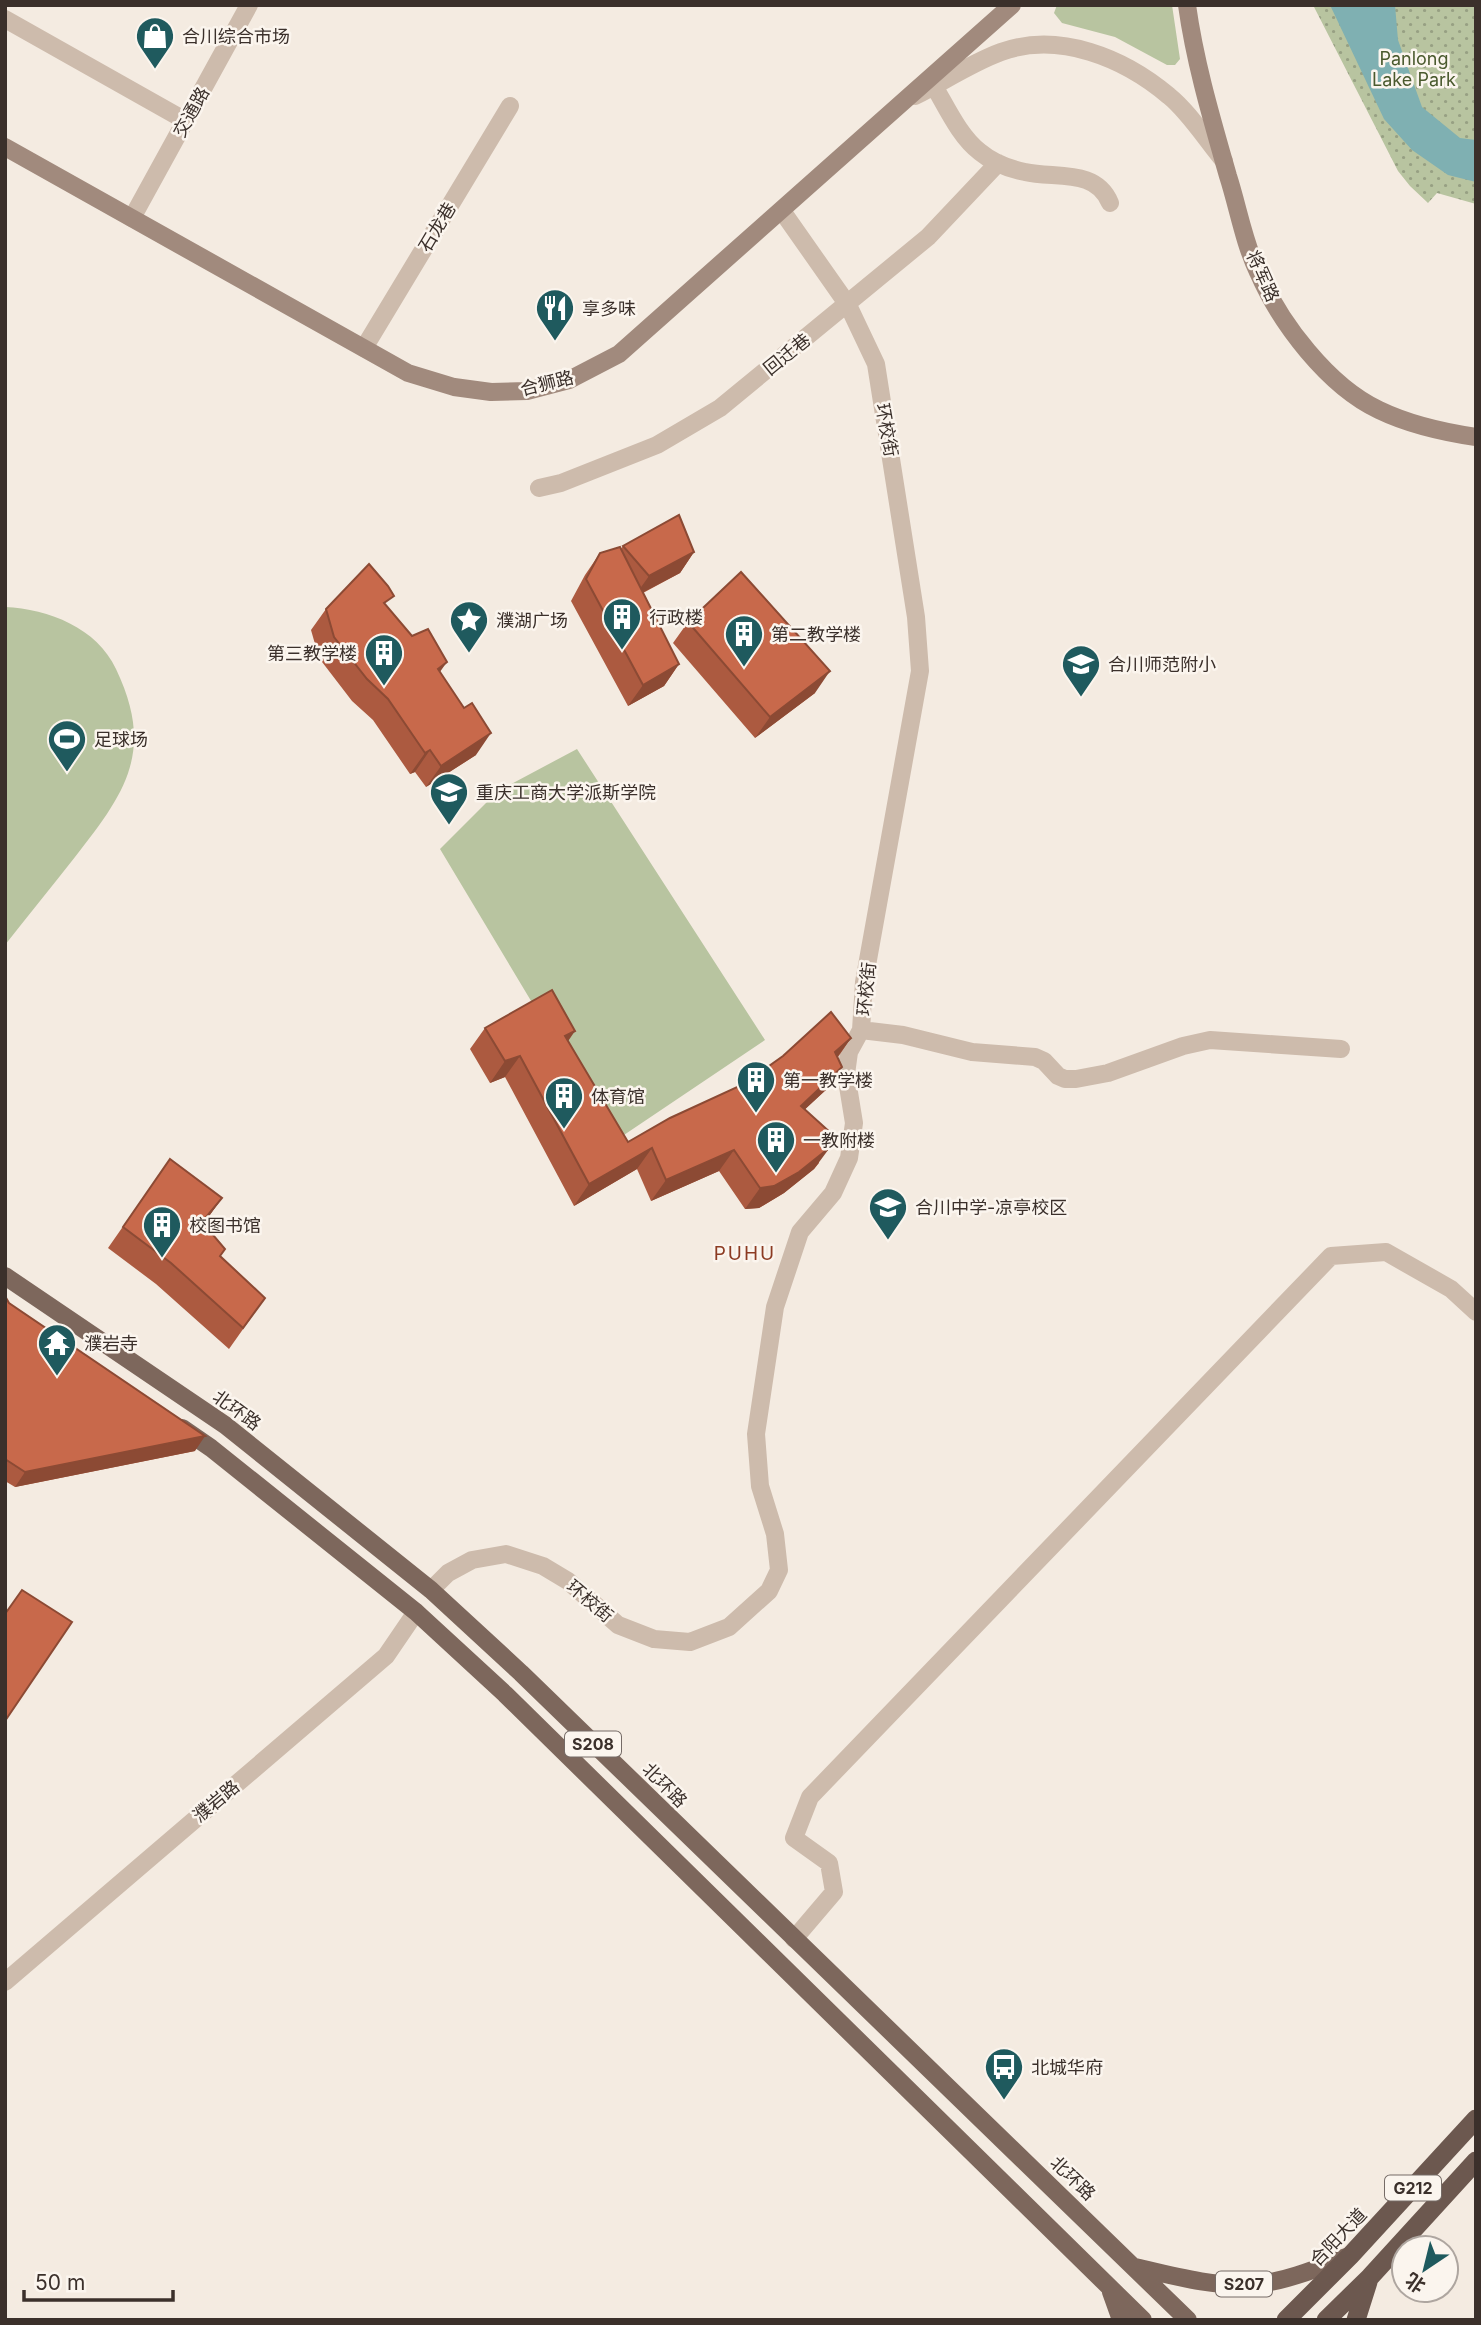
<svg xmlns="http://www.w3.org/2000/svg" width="1481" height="2325" font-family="Inter,'Noto Sans SC',sans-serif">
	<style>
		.grass { fill: #b8c4a0 }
		.park { fill: url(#park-dots) }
		.water { fill: #7fb0b2 }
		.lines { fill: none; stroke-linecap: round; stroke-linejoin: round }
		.minor { stroke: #cdbbac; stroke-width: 18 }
		.secondary { stroke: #a18a7d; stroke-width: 18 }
		.primary { stroke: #7d675c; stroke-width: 18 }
		.trunk { stroke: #6c584f; stroke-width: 19 }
		.wall { fill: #ac5a40 }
		.shaded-wall { fill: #8c4a34 }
		.building { fill: #c8694b; stroke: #8c4a34; stroke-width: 2 }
		.labels { text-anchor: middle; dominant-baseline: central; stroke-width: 5; stroke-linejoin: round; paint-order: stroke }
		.shield { fill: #fbf5ee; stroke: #756b66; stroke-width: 2 }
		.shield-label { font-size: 16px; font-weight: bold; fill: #3b302b }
		.poi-label { font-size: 18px; fill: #3b302b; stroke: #fbf5ee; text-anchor: start }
		.park-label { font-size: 18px; fill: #4a5a2e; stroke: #fbf5ee }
		.street-label { font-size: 18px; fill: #3b302b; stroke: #fbf5ee }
		.neighbourhood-label { font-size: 19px; letter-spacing: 2px; fill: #8c3b22; stroke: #fbf5ee }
	</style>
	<defs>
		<pattern id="park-dots" width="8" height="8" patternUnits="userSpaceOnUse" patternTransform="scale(1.75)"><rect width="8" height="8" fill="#b8c4a0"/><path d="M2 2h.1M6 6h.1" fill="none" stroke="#97a083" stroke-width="1.8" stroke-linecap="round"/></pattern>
	</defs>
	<rect width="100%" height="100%" fill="#f4ebe1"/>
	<path class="grass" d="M1057 5H1172L1180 59 1175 65H1167L1115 37 1062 23 1054 13Z
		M5 607C49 609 97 628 116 669 155 751 126 792 75 857 52 886 28 916 5 945Z
		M577 749 765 1040 615 1141 440 849 498 791Z"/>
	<path class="park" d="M1313 5H1476V204L1437 193 1428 203 1410 186 1398 171Z"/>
	<path class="water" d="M1330 5H1395L1398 40 1422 107 1460 138 1476 140V182L1448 175 1412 150 1384 119Z"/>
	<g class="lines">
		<path class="minor" d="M5 19 186 121
			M934 86C947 108 960 137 980 152 992 162 1010 169 1025 172 1055 179 1096 168 1110 203
			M915 96C943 82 971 63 1001 52 1059 31 1124 58 1169 96 1189 112 1207 141 1224 161
			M132 218 249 5
			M364 348 510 106
			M539 488 561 483 657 445 720 408 928 237 998 163
			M861 1030 903 1035 972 1052 1035 1057 1044 1061 1058 1076 1065 1079H1076L1108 1073 1183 1046 1210 1040 1341 1049
			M431 1590 448 1573 472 1560 506 1554 543 1566 568 1581 618 1625 654 1639 690 1642 729 1627 769 1591 779 1570 775 1534 760 1486 756 1434 775 1307 800 1232 833 1193 849 1158 854 1123 846 1074 849 1052 861 1030 864 982 920 671 916 617 876 364 848 305 782 211
			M794 1939 834 1892 829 1863 794 1838 810 1797 1331 1256 1386 1252 1451 1289 1476 1312
			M5 1982 386 1656 416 1612"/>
		<path class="secondary" d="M1187 5C1195 63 1212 120 1228 176 1238 207 1244 243 1258 272 1280 323 1328 386 1379 410 1410 425 1442 432 1476 437
			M5 147 408 373 454 387 491 392 527 391 569 380 619 354 1012 5"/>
		<path class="primary" d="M5 1276 225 1425 431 1590 521 1673 1188 2320
			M182 1428 211 1448 416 1612 505 1694 1143 2320
			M1135 2267C1173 2276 1217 2288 1257 2284 1288 2281 1320 2267 1349 2256
			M1111 2292 1121 2320"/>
		<path class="trunk" d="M1286 2320 1350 2256 1476 2119
			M1326 2320 1370 2277 1476 2161
			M1356 2320 1368 2282"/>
	</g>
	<path class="wall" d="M623 546 694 552 680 573 643 593 679 664 664 686 628 706 571 601 585 575 600 553 621 549Z
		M387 606 440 672 476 755 426 787 415 772 410 774 373 720 352 701 319 658 311 630 326 609Z
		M688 622 815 693 755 738 673 643Z
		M485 1028 568 1041 628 1142 851 1038 838 1057 828 1088 805 1109 819 1163 814 1169 784 1193 759 1208 745 1209 719 1171 651 1201 637 1169 574 1206 505 1077 490 1083 470 1049Z
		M170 1159 222 1198 204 1223 220 1256 265 1298 229 1349 156 1284 108 1248Z
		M5 1296 9 1303 195 1451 15 1487 5 1481Z"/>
	<path class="shaded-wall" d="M694 552 680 573 634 597 649 576Z
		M447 662 432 683 438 669Z
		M679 664 664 686 628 706 643 685Z
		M830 671 815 693 755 738 770 717Z
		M491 733 476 755 426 787 441 766Z
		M430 750 415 772 410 774 425 753Z
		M575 1031 560 1053 565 1036Z
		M851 1038 836 1059 835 1052Z
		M520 1056 505 1077 490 1083 505 1061Z
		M842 1067 828 1088 786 1127 801 1106Z
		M834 1142 814 1169 784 1193 759 1208 745 1209 760 1188Z
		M652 1148 637 1169 574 1206 589 1184Z
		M734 1150 719 1171 651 1201 666 1180Z
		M222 1198 207 1219 187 1243 202 1222Z
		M205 1436 195 1451 15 1487 25 1472Z"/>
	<path class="building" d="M679 515 694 552 649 576 623 546Z
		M620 547 679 664 643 685 586 579 600 553Z
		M369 564 388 586 394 596 384 603 412 636 428 629 447 662 438 669 464 708 472 703 491 733 441 766 430 750 425 753 388 699 367 679 334 637 326 609Z
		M741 572 830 671 770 717 688 622Z
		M552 990 575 1031 565 1036 628 1142 670 1118 744 1084 783 1056 831 1012 851 1038 835 1052 842 1067 801 1106 832 1134 834 1142 829 1148 799 1172 774 1186 760 1188 734 1150 666 1180 652 1148 589 1184 520 1056 505 1061 485 1028Z
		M170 1159 222 1198 202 1222 225 1249 220 1256 265 1298 243 1328 171 1263 123 1227Z
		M5 1296 9 1303 205 1436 25 1472 5 1459Z
		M22 1590 72 1622 5 1721V1614Z"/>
	<defs>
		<g id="shop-pin" transform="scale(2.0125)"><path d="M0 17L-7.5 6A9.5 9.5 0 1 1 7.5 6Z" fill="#1f5a5e" stroke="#fbf5ee"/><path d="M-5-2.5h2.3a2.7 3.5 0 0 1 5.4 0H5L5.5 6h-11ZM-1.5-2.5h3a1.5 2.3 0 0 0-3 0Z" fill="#fff"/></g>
		<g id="restaurant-pin" transform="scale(2.0125)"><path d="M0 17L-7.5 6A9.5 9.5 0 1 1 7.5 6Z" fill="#1f5a5e" stroke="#fbf5ee"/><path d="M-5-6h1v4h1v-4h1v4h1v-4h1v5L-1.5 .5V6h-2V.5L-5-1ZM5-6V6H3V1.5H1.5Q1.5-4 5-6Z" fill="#fff"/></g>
		<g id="building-pin" transform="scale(2.0125)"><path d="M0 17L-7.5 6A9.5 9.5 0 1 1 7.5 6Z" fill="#1f5a5e" stroke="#fbf5ee"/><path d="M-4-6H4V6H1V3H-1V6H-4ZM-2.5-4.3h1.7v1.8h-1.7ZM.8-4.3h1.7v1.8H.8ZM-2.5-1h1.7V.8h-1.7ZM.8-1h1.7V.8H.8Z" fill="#fff"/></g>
		<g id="sight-pin" transform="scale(2.0125)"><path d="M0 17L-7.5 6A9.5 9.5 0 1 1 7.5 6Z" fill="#1f5a5e" stroke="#fbf5ee"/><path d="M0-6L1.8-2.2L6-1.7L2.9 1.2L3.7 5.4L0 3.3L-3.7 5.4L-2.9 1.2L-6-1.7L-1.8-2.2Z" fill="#fff"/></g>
		<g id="school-pin" transform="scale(2.0125)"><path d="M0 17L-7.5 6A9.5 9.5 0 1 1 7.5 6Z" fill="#1f5a5e" stroke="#fbf5ee"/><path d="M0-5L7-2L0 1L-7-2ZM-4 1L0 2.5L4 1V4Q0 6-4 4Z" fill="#fff"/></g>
		<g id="stadium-pin" transform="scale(2.0125)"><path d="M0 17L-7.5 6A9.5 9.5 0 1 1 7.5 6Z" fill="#1f5a5e" stroke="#fbf5ee"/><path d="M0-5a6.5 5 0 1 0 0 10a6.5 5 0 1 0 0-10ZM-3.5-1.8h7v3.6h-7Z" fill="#fff"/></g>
		<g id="university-pin" transform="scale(2.0125)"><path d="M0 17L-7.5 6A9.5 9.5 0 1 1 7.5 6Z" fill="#1f5a5e" stroke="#fbf5ee"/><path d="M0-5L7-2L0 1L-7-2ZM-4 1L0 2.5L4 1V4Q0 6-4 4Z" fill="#fff"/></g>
		<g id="temple-pin" transform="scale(2.0125)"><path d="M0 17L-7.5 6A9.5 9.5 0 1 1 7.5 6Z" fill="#1f5a5e" stroke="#fbf5ee"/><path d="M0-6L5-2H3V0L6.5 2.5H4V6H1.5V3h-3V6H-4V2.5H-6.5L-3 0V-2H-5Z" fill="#fff"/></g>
		<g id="bus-pin" transform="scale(2.0125)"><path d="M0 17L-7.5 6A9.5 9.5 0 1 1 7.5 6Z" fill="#1f5a5e" stroke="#fbf5ee"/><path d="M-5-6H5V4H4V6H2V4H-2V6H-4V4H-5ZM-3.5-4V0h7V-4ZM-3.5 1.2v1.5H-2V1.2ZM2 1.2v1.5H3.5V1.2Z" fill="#fff"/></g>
	</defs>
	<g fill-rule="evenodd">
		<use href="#shop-pin" x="155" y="36"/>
		<use href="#restaurant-pin" x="555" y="308"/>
		<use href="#building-pin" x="622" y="617"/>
		<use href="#sight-pin" x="469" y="620"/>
		<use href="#building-pin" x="744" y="634"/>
		<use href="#building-pin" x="384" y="653"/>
		<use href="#school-pin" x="1081" y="664"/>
		<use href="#stadium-pin" x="67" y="739"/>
		<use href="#university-pin" x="449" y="792"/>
		<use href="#building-pin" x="756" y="1080"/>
		<use href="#building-pin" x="564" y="1096"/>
		<use href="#building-pin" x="776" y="1140"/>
		<use href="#school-pin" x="888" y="1207"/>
		<use href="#building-pin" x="162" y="1225"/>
		<use href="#temple-pin" x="57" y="1343"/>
		<use href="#bus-pin" x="1004" y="2067"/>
	</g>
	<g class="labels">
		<g class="shield">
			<rect x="565" y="1731.5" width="56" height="25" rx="5"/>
			<rect x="1385" y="2175.5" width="56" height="25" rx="5"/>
			<rect x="1216" y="2271.5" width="56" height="25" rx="5"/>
		</g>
		<g class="shield-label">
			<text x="593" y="1744">S208</text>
			<text x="1413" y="2188">G212</text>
			<text x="1244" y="2284">S207</text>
		</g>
		<g class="poi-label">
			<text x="182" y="36">合川综合市场</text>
			<text x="582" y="308">享多味</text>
			<text x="649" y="617">行政楼</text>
			<text x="496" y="620">濮湖广场</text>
			<text x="771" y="634">第二教学楼</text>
			<text x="357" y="653" text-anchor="end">第三教学楼</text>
			<text x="1108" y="664">合川师范附小</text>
			<text x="94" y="739">足球场</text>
			<text x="476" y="792">重庆工商大学派斯学院</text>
			<text x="783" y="1080">第一教学楼</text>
			<text x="591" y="1096">体育馆</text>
			<text x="803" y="1140">一教附楼</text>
			<text x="915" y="1207">合川中学-凉亭校区</text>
			<text x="189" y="1225">校图书馆</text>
			<text x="84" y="1343">濮岩寺</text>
			<text x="1031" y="2067">北城华府</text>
		</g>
		<g class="park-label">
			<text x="1414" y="58">Panlong<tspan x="1414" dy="21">Lake Park</tspan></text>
		</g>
		<g class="street-label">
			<text transform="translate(191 112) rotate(-61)">交通路</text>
			<text transform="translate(437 227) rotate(-59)">石龙巷</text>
			<text transform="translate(1263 276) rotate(66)">将军路</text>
			<text transform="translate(787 354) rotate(-39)">回迁巷</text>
			<text transform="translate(547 383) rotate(-14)">合狮路</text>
			<text transform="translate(887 430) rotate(80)">环校街</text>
			<text transform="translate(866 989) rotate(-84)">环校街</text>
			<text transform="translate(237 1410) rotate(36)">北环路</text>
			<text transform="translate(590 1601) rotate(40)">环校街</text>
			<text transform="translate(665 1785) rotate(45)">北环路</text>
			<text transform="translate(216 1801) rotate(-40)">濮岩路</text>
			<text transform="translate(1073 2178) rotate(44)">北环路</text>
			<text transform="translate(1338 2237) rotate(-46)">合阳大道</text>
		</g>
		<g class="neighbourhood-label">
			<text x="745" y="1253">PUHU</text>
		</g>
	</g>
	<rect width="1481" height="2325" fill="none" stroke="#3b302b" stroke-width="14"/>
	<g transform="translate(1425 2269) rotate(215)"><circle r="33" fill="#fbf5ee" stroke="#aea6a0" stroke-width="2"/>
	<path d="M0-5L12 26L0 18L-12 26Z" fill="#1f5a5e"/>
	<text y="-10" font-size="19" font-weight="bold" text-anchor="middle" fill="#3b302b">北</text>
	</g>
	<path d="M24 2290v10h149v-10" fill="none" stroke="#3b302b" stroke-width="3.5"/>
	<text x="35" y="2290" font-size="21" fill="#3b302b" stroke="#fbf5ee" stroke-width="5" paint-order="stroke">50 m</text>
</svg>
